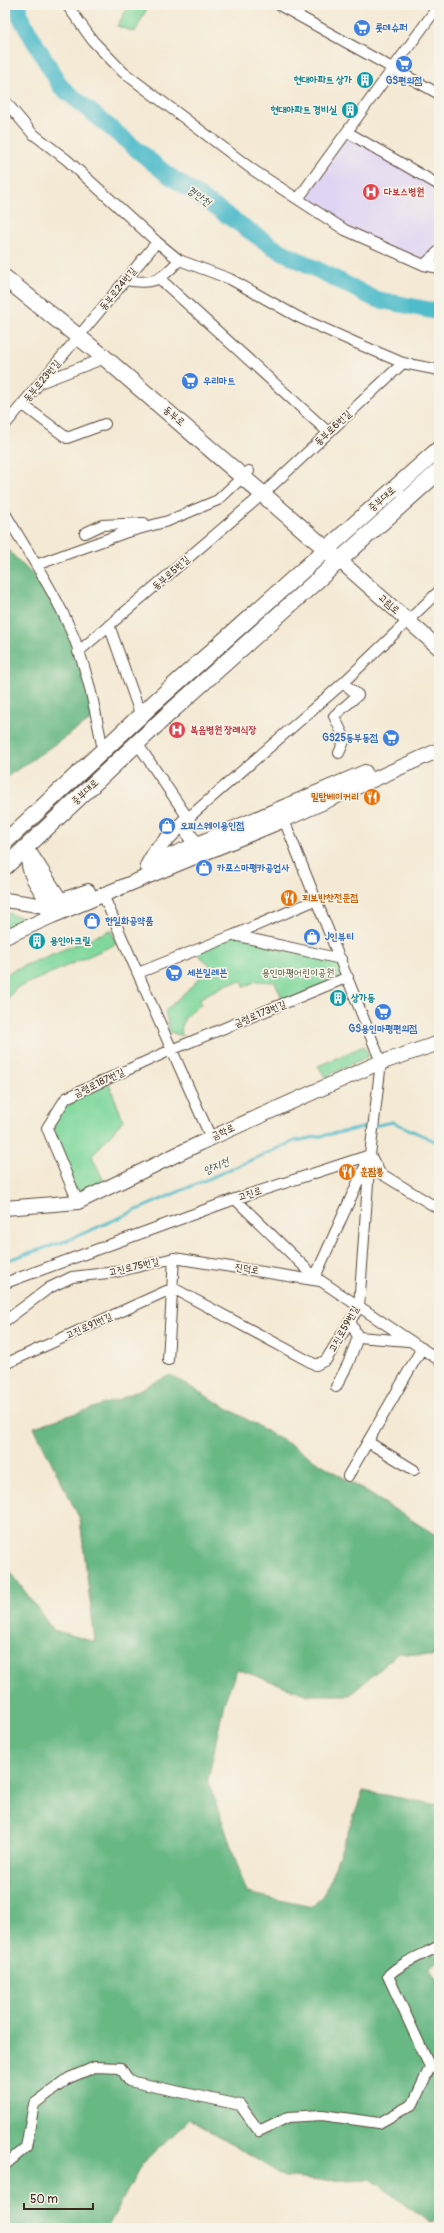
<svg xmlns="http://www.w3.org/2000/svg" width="444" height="2233" font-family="Pangolin,'Poor Story',sans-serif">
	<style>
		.built { fill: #e0d4f4 }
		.green { fill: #81d89d; stroke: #5e815e }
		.forest { fill: #68b884; stroke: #527151 }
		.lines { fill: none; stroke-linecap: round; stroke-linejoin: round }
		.stream { stroke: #50bccb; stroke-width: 3 }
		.river { stroke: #50bccb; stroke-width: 17 }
		.street-casing { stroke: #574739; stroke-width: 12 }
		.secondary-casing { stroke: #574739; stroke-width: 16 }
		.primary-casing { stroke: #574739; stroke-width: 18 }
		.street { stroke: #fff; stroke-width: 10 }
		.secondary { stroke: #fff; stroke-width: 14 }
		.primary { stroke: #fff; stroke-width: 16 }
		.labels { text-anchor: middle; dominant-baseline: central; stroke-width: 3.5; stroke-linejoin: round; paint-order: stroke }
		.shop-label { font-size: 10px; font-weight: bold; fill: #366cbe; stroke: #f7f3e8; text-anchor: start }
		.culture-label { font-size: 10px; font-weight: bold; fill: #0d838f; stroke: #f7f3e8; text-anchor: end }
		.health-label { font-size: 10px; font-weight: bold; fill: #be3a42; stroke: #f7f3e8; text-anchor: start }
		.street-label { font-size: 10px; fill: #3b2a1e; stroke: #f7f3e8 }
		.food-label { font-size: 10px; font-weight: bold; fill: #c56008; stroke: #f7f3e8; text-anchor: start }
		.park-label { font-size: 10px; fill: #4c563e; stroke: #f7f3e8 }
		.water-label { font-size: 11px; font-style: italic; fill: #415652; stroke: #f7f3e8 }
	</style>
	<rect width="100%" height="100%" fill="#f7f3e8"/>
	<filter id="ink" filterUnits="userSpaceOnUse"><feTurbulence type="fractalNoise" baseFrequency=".025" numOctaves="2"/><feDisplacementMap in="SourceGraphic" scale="8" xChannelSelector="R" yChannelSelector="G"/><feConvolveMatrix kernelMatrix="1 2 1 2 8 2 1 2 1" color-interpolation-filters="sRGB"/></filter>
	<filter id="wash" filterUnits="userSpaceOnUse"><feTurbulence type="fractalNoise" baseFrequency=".012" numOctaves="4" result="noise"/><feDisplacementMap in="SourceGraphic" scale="16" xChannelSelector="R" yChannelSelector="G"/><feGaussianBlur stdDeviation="0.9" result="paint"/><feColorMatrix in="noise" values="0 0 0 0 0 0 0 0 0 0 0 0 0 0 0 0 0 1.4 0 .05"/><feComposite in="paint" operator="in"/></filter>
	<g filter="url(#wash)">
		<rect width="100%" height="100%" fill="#f4e9d4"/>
		<path class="built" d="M347 132 439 185V251L424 265 345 230 298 199Z"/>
		<path class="green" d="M129 5H141L147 8 135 32 117 26Z
			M5 912 32 921 5 932Z
			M111 930 116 944 15 989 5 1003V977L11 971Z
			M234 935 341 959 348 977 284 1003 275 982 256 981 244 987 242 981 227 984 200 998 201 1004C189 1013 179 1019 182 1036L170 1032 165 1011 196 982 210 965 194 951Z
			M364 1046 369 1056 325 1077 318 1066Z
			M107 1079 123 1120 92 1156 107 1188 78 1202 47 1128 66 1098Z"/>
		<path class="forest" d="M5 547 54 596 98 715 5 778Z
			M170 1375 289 1444 439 1537V1657L398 1653 350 1695H308L237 1669 224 1703 208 1780 247 1893 312 1907 325 1893 363 1791 439 1805V1961L429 1967 439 1984V2220L431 2223 371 2179 319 2181 285 2177 190 2119 142 2164 107 2228H5V1564L53 1630 95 1642 80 1519 34 1427 120 1399Z"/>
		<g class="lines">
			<path class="stream" d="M5 1261 66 1241 295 1141 393 1122 439 1143"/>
			<path class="river" d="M19 5 20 17 61 87 164 172 273 247 375 299 439 312"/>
		</g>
	</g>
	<g filter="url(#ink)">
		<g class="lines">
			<g class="street-casing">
				<path id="street" d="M67 5 93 41 123 72 253 170 345 230 424 265 439 268
					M279 5 439 94
					M5 101 32 133 67 160 157 242 179 260 230 279 298 317 356 343 403 363 439 370
					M347 132 439 185
					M298 199 439 5
					M424 265 439 251
					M160 279 328 432
					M126 280C153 285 162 280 179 260
					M42 382 105 358
					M22 404 67 438 105 424
					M5 425 157 242
					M5 513C26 550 51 585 68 624 86 662 95 709 103 750
					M85 533 102 525 144 523
					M36 565 124 533 168 521 218 500 249 471
					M109 625 141 716
					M78 652 264 493 403 363
					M137 743 188 818 343 683 439 591
					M339 753 345 739 334 716 358 695 343 683
					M103 895 211 1138
					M318 899 234 935 341 959
					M138 973 234 935
					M370 1155 380 1173 439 1209
					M235 1199 315 1277 439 1360
					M78 1202 47 1128 66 1098 171 1050 348 977
					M315 1277 367 1162
					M5 1283 235 1199 370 1155
					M5 1321 49 1288 72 1277 116 1272 174 1258 320 1281
					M350 1321 358 1337 408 1341
					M168 1360 174 1258
					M5 1364 173 1288 316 1365 326 1360 359 1307 370 1155 381 1062 282 815
					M336 1387 348 1364 358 1337
					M368 1442 414 1470
					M348 1476 422 1348
					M5 2165 26 2147 34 2104 69 2078 95 2067 121 2068 129 2081 240 2105 259 2131 288 2117 322 2115 379 2123 413 2104 430 2067 388 1976C398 1964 425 1954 439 1946"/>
			</g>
			<g class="secondary-casing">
				<path id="secondary" d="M339 560 439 648
					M28 845C26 873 35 882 50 904
					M32 856 61 901
					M160 860 365 772
					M147 866 156 850 188 818C186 831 188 837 198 844
					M5 900 45 906 88 891
					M5 937 52 916 284 820 439 750
					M5 1208 78 1202 211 1138 374 1065 439 1043"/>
			</g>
			<g class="primary-casing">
				<path id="primary" d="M5 278 105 358 333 555
					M5 842 154 703 439 449
					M5 867 166 716 439 471"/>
			</g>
			<use href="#street" class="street"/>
			<use href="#secondary" class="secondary"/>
			<use href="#primary" class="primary"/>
		</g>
	</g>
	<defs>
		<g id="supermarket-disc" transform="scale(0.9)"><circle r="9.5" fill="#3f7fe0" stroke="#f7f3e8"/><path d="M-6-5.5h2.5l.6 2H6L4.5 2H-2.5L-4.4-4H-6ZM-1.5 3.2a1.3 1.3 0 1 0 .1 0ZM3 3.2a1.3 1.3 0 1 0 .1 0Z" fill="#fff"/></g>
		<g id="building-disc" transform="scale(0.9)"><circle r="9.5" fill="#0f9aa8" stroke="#f7f3e8"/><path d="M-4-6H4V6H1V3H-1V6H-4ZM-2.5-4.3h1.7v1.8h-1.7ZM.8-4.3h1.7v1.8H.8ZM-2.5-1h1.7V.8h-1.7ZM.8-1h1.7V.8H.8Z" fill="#fff"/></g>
		<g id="hospital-disc" transform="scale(0.9)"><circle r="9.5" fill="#e0444e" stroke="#f7f3e8"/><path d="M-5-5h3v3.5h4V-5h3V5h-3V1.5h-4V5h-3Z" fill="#fff"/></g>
		<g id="restaurant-disc" transform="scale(0.9)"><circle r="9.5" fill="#e8710a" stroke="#f7f3e8"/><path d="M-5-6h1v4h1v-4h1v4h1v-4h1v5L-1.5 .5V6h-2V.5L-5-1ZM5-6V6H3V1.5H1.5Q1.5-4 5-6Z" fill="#fff"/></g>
		<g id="shop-disc" transform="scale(0.9)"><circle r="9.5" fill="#3f7fe0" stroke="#f7f3e8"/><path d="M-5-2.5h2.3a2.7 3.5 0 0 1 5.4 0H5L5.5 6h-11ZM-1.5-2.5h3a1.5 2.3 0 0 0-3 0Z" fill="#fff"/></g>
	</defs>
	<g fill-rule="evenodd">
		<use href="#supermarket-disc" x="362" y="28"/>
		<use href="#supermarket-disc" x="404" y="64"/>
		<use href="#building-disc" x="365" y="80"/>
		<use href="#building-disc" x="350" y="110"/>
		<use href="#hospital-disc" x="371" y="192"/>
		<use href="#supermarket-disc" x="190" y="381"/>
		<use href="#hospital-disc" x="177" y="730"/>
		<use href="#supermarket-disc" x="391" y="738"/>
		<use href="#restaurant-disc" x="372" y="797"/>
		<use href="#shop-disc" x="167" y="826"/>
		<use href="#shop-disc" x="204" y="868"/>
		<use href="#restaurant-disc" x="289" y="898"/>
		<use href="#shop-disc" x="92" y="921"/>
		<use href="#shop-disc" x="312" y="937"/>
		<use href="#building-disc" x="37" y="941"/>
		<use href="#supermarket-disc" x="174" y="973"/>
		<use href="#building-disc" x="338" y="998"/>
		<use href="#supermarket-disc" x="383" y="1012"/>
		<use href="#restaurant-disc" x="347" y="1172"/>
	</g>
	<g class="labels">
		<g class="shop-label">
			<text x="375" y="28">롯데슈퍼</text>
			<text x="404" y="81" text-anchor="middle">GS편의점</text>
			<text x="203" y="381">우리마트</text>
			<text x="378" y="738" text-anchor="end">GS25동부동점</text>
			<text x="180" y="826">오피스웨이용인점</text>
			<text x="217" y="868">카포스마평카공업사</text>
			<text x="105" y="921">한일화공약품</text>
			<text x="325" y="937">J인뷰티</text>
			<text x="187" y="973">세븐일레븐</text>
			<text x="383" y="1029" text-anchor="middle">GS용인마평편의점</text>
		</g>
		<g class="culture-label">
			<text x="352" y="80">현대아파트 상가</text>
			<text x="337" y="110">현대아파트 경비실</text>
			<text x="50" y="941" text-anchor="start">용인아크릴</text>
			<text x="351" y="998" text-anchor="start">상가동</text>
		</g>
		<g class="health-label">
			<text x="384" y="192">다보스병원</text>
			<text x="190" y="730">복음병원 장례식장</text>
		</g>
		<g class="street-label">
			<text transform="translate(118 289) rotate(-51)">동부로24번길</text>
			<text transform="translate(42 381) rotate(-50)">동부로23번길</text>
			<text transform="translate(174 416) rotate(40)">동부로</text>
			<text transform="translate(333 428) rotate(-43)">동부로6번길</text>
			<text transform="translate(382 499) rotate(-41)">중부대로</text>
			<text transform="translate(171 573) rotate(-41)">동부로5번길</text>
			<text transform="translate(389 604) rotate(42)">고림로</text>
			<text transform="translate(85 792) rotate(-43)">중부대로</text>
			<text transform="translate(260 1014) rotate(-22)">금령로173번길</text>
			<text transform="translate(99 1083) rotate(-25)">금령로187번길</text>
			<text transform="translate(223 1132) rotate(-24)">금학로</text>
			<text transform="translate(250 1194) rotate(-18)">고진로</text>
			<text transform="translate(134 1267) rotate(-13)">고진로75번길</text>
			<text transform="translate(247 1269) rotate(9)">진덕로</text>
			<text transform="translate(89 1326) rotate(-24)">고진로91번길</text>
			<text transform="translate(344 1329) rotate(-61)">고진로59번길</text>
		</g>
		<g class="food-label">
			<text x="359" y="797" text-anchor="end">밀탑베이커리</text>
			<text x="302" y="898">꾀보반찬전문점</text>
			<text x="360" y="1172">훈짬뽕</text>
		</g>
		<g class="park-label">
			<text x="298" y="973">용인마평어린이공원</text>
		</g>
		<g class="water-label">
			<text transform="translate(199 196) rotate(35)">경안천</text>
			<text transform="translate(216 1166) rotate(-23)">양지천</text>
		</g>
	</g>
	<rect width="444" height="2233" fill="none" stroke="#f7f3e8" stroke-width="20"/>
	<path d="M24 2203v6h69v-6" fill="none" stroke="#3b2a1e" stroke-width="2"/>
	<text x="30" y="2203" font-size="12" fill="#3b2a1e" stroke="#f7f3e8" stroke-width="3" paint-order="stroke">50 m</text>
</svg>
